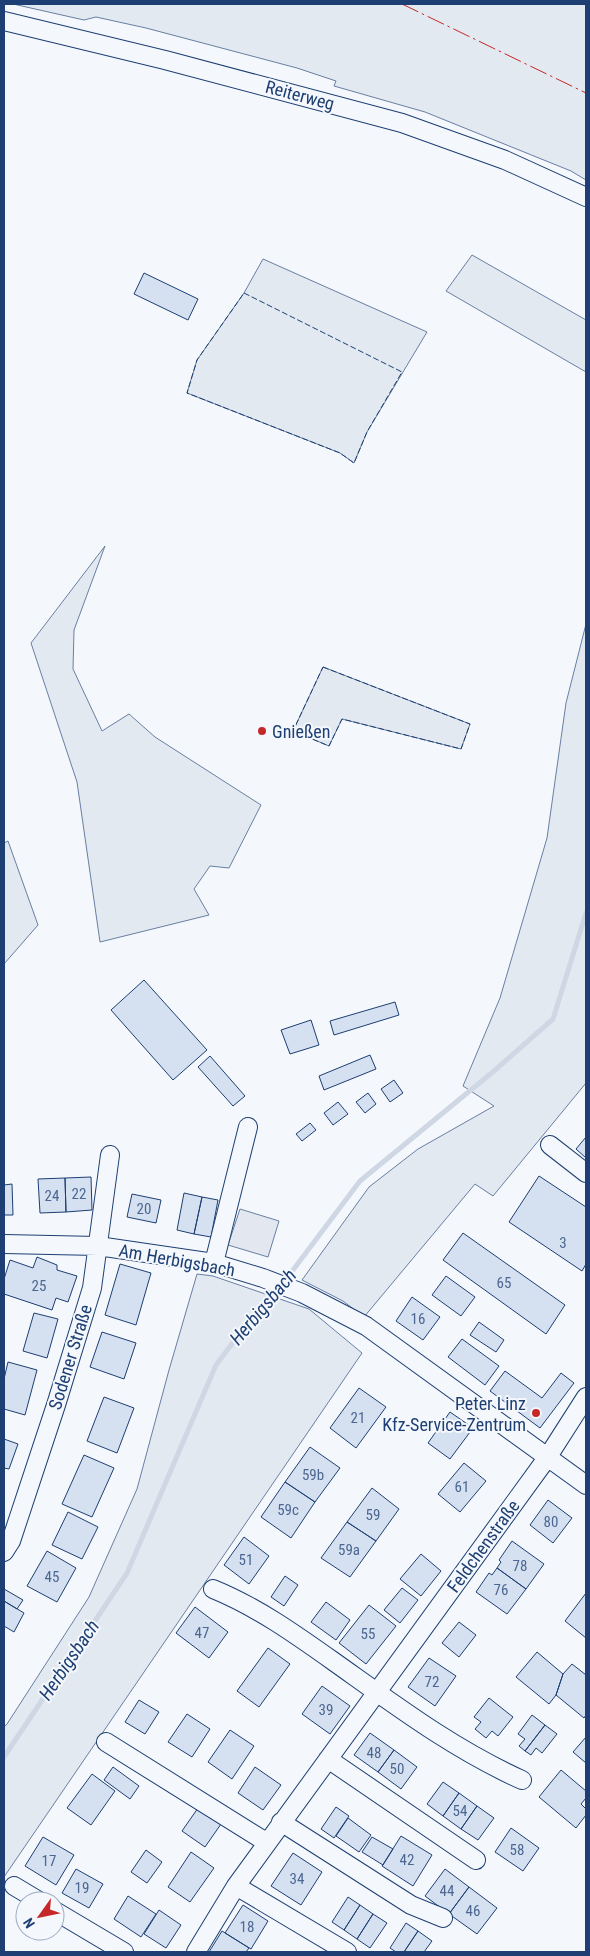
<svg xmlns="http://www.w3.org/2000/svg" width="590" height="1956" font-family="'Roboto Condensed',sans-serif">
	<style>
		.green { fill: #e3e9f0; stroke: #687fa3 }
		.parking { fill: #e3e8f0; stroke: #687fa3 }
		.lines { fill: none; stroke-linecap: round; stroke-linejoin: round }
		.stream { stroke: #cfd7e4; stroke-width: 5 }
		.building { fill: #d5e0f0; stroke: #1d3f73 }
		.minor-casing { stroke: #1d3f73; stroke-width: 20 }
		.minor { stroke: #f4f7fb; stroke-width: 18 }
		.fence { stroke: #1d3f73; stroke-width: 1; stroke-dasharray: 6 2.5; stroke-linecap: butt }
		.power { stroke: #c62828; stroke-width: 1; stroke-dasharray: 18 4 2.5 4; stroke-linecap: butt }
		.poi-dot { fill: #c62828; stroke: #f4f7fb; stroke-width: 2 }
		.labels { text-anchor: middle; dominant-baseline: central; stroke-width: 4; stroke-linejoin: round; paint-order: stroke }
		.number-label { font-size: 15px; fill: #4b6792 }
		.street-label { font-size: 18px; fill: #1d3f73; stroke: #f4f7fb }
		.poi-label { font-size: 18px; fill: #1d3f73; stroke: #f4f7fb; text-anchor: start }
		.water-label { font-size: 19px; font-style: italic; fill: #1d3f73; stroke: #f4f7fb }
	</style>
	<rect width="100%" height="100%" fill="#f4f7fb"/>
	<path class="green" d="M13 4H586V180L571 171 425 112 334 86 336 81 297 68 146 28 96 17 84 20Z
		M472 255 586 320V372L446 291Z
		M263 259 427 332 367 432 354 463 340 453 187 393 197 360 244 293Z
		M105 546 74 630 73 669 102 731 129 714 155 737 261 805 229 868 210 866 194 889 209 915 100 942 77 782 31 643Z
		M586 624V1083L493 1196 475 1184 364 1317 343 1301 302 1280 369 1187 418 1149 494 1106 463 1086 500 998 547 838 566 703Z
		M323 667 470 724 461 749 342 719 329 746 293 731Z
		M8 841 38 925 4 964V843Z
		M197 1274 213 1276 309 1309 362 1353 4 1877V1727L7 1724 89 1597 137 1489 169 1370Z"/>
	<path class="parking" d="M240 1209 279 1221 268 1257 228 1245Z"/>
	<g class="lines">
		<path class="stream" d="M284 1282 360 1181 494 1071 553 1019 586 913
			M4 1757 127 1573 216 1365 253 1316 278 1288"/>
	</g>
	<path class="building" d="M144 273 198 299 188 320 134 294Z
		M144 980 207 1050 173 1080 111 1010Z
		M395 1002 399 1015 334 1035 330 1021Z
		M311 1020 319 1045 290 1054 281 1030Z
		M370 1055 376 1069 324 1090 319 1076Z
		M210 1056 245 1096 233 1106 198 1067Z
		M394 1080 403 1093 390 1102 381 1089Z
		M368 1093 376 1104 365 1113 356 1102Z
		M338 1102 348 1114 333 1125 324 1113Z
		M310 1123 316 1130 302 1141 296 1134Z
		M586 1137V1158L576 1149Z
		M539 1176 586 1207V1264L582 1271 509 1222Z
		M91 1177 92 1210 66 1212 65 1178Z
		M65 1178 66 1212 40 1213 38 1179Z
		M12 1184 13 1215H4V1185Z
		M184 1193 202 1197 194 1234 177 1230Z
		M132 1194 161 1200 156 1223 127 1217Z
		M202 1197 218 1200 211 1237 194 1234Z
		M463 1233 565 1305 546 1334 443 1260Z
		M37 1257 57 1265V1270L77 1276 68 1302 56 1298 52 1310 4 1294V1279L10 1260 33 1268Z
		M120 1264 151 1273 136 1325 105 1315Z
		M446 1276 475 1297 461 1316 432 1295Z
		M412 1297 440 1317 423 1340 396 1321Z
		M34 1313 58 1319 47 1358 23 1351Z
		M479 1322 504 1340 496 1352 470 1335Z
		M102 1332 136 1343 124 1379 90 1367Z
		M462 1339 499 1366 485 1385 448 1357Z
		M8 1362 37 1370 25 1415 4 1409V1379Z
		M505 1371 542 1398 561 1373 574 1383 540 1428 490 1391Z
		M359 1388 386 1407 356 1448 330 1428Z
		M104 1397 134 1408 117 1453 87 1441Z
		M450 1412 473 1428 450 1459 428 1443Z
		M4 1439 18 1444 9 1469 4 1468Z
		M310 1447 340 1468 315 1502 285 1482Z
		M84 1455 114 1468 92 1517 62 1504Z
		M464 1463 486 1481 460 1512 438 1494Z
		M285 1482 315 1502 291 1538 261 1517Z
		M372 1488 399 1509 376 1541 347 1522Z
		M548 1500 572 1518 553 1543 530 1525Z
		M68 1512 98 1527 82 1559 52 1545Z
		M347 1522 376 1541 350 1577 321 1558Z
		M244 1537 269 1556 249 1584 224 1565Z
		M512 1541 544 1564 526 1589 497 1568 501 1562 499 1560Z
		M47 1551 76 1568 57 1602 27 1586Z
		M421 1554 441 1571 421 1596 400 1579Z
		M497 1568 526 1589 507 1614 476 1592 489 1573 492 1575Z
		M285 1576 298 1585 284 1606 271 1597Z
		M402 1588 418 1600 400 1623 384 1610Z
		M4 1589 23 1600 17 1609 4 1601Z
		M586 1593V1638L565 1621Z
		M4 1601 24 1613 14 1632 4 1626Z
		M326 1602 350 1620 336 1640 311 1622Z
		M369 1605 396 1626 366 1664 339 1643Z
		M195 1607 228 1632 209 1658 176 1633Z
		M459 1622 476 1635 459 1657 442 1643Z
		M268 1648 290 1664 259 1707 237 1691Z
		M537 1652 563 1674 556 1695 549 1704 516 1677Z
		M429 1658 456 1676 435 1706 408 1687Z
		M572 1664 586 1675V1715L584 1718 556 1695 563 1674Z
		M322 1686 350 1706 330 1734 302 1714Z
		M489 1698 513 1717 498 1736 492 1731 486 1738 475 1729 481 1722 474 1717Z
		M139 1700 159 1712 145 1734 125 1722Z
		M187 1714 210 1729 192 1757 168 1742Z
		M532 1715 545 1725 525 1751 519 1746 525 1739 518 1734Z
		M545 1725 557 1734 542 1753 536 1748 531 1755 525 1751Z
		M230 1730 254 1746 232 1779 208 1762Z
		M370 1733 394 1750 378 1772 354 1755Z
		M586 1737V1763L573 1752Z
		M394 1750 417 1767 401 1789 378 1772Z
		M113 1767 139 1786 130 1799 104 1780Z
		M255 1767 281 1785 263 1810 238 1793Z
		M561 1770 586 1791V1798L581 1804 586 1809V1815L576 1828 539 1797Z
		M92 1774 115 1791 91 1825 67 1808Z
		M443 1782 459 1793 443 1816 427 1804Z
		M459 1793 477 1806 461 1829 443 1816Z
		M477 1806 494 1818 478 1840 461 1829Z
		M336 1807 349 1816 334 1838 321 1829Z
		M198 1808 221 1824 205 1847 182 1831Z
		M348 1818 371 1835 359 1852 336 1836Z
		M511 1828 539 1848 523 1871 495 1852Z
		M401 1836 432 1855 413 1886 382 1866Z
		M43 1837 74 1855 56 1885 25 1866Z
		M372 1837 393 1849 383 1865 362 1852Z
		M146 1850 162 1862 147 1883 131 1872Z
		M191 1852 214 1868 190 1902 168 1887Z
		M293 1853 322 1872 301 1905 271 1886Z
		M76 1869 103 1884 89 1908 62 1893Z
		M445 1869 469 1887 449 1914 425 1896Z
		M469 1887 497 1908 477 1934 449 1914Z
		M128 1896 156 1914 141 1937 114 1919Z
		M348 1897 360 1905 344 1930 332 1922Z
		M243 1905 268 1921 251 1949 225 1933Z
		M360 1905 373 1914 357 1939 344 1930Z
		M159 1910 181 1925 166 1948 144 1934Z
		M373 1914 387 1923 370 1948 357 1939Z
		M406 1923 418 1931 404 1952H396L390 1948Z
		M222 1931 249 1948 246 1952H209Z
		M418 1931 432 1941 424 1952H404Z"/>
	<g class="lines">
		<g class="minor-casing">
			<path id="minor" d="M4 21 165 60 402 123 505 160 586 197
				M550 1145 586 1173
				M4 1244 98 1246 214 1263 263 1278 302 1293 366 1326 586 1485
				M214 1263 248 1127
				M4 1552 11 1541 56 1405 92 1288 110 1155
				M213 1589C257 1607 295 1634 333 1661 395 1705 453 1749 522 1780
				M106 1742 266 1842
				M328 1759 476 1860
				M281 1822 411 1905 443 1918
				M14 1886 39 1901
				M236 1886 347 1952
				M55 1911 124 1952
				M196 1952 236 1886 547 1458 586 1397"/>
		</g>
		<use href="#minor" class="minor"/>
		<path class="fence" d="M244 293 402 372 367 432 354 463 340 453 187 393 197 360Z
			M323 667 470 724 461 749 342 719 329 746 293 731Z"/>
		<path class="power" d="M402 4 586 93"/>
	</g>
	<g class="poi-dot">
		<circle cx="262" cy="731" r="5"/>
		<circle cx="536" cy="1413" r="5"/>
	</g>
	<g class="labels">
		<g class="number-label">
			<text x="79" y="1194">22</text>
			<text x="52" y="1196">24</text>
			<text x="144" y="1209">20</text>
			<text x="563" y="1243">3</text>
			<text x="504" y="1283">65</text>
			<text x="39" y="1286">25</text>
			<text x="418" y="1319">16</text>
			<text x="358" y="1418">21</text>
			<text x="313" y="1475">59b</text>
			<text x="462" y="1487">61</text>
			<text x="288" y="1510">59c</text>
			<text x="373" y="1515">59</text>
			<text x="551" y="1522">80</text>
			<text x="349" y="1550">59a</text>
			<text x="246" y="1560">51</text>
			<text x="520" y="1566">78</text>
			<text x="52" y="1577">45</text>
			<text x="501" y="1590">76</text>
			<text x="202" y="1633">47</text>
			<text x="368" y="1634">55</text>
			<text x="432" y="1682">72</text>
			<text x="326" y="1710">39</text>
			<text x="374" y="1753">48</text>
			<text x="397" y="1769">50</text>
			<text x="460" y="1811">54</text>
			<text x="517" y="1850">58</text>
			<text x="407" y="1860">42</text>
			<text x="49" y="1861">17</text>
			<text x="297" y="1879">34</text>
			<text x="82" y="1888">19</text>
			<text x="447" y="1891">44</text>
			<text x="473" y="1911">46</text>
			<text x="247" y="1927">18</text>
		</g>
		<g class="street-label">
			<text transform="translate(300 95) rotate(15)">Reiterweg</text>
			<text transform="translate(177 1260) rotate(10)">Am Herbigsbach</text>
			<text transform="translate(70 1357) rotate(-73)">Sodener Straße</text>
			<text transform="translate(483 1546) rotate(-54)">Feldchenstraße</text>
		</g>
		<g class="poi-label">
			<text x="272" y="731">Gnießen</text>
			<text x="526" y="1403" text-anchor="end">Peter Linz<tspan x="526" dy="21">Kfz-Service-Zentrum</tspan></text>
		</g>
		<g class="water-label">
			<text transform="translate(263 1307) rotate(-50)">Herbigsbach</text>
			<text transform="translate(69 1660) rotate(-56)">Herbigsbach</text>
		</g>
	</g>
	<rect width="590" height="1956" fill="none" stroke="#1d3f73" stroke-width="10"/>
	<g transform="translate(40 1916) rotate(237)"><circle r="24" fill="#f4f7fb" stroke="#9eadc5"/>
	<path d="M0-4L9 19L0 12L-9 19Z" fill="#c62828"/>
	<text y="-8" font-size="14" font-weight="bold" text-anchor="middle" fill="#1d3f73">N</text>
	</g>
</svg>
